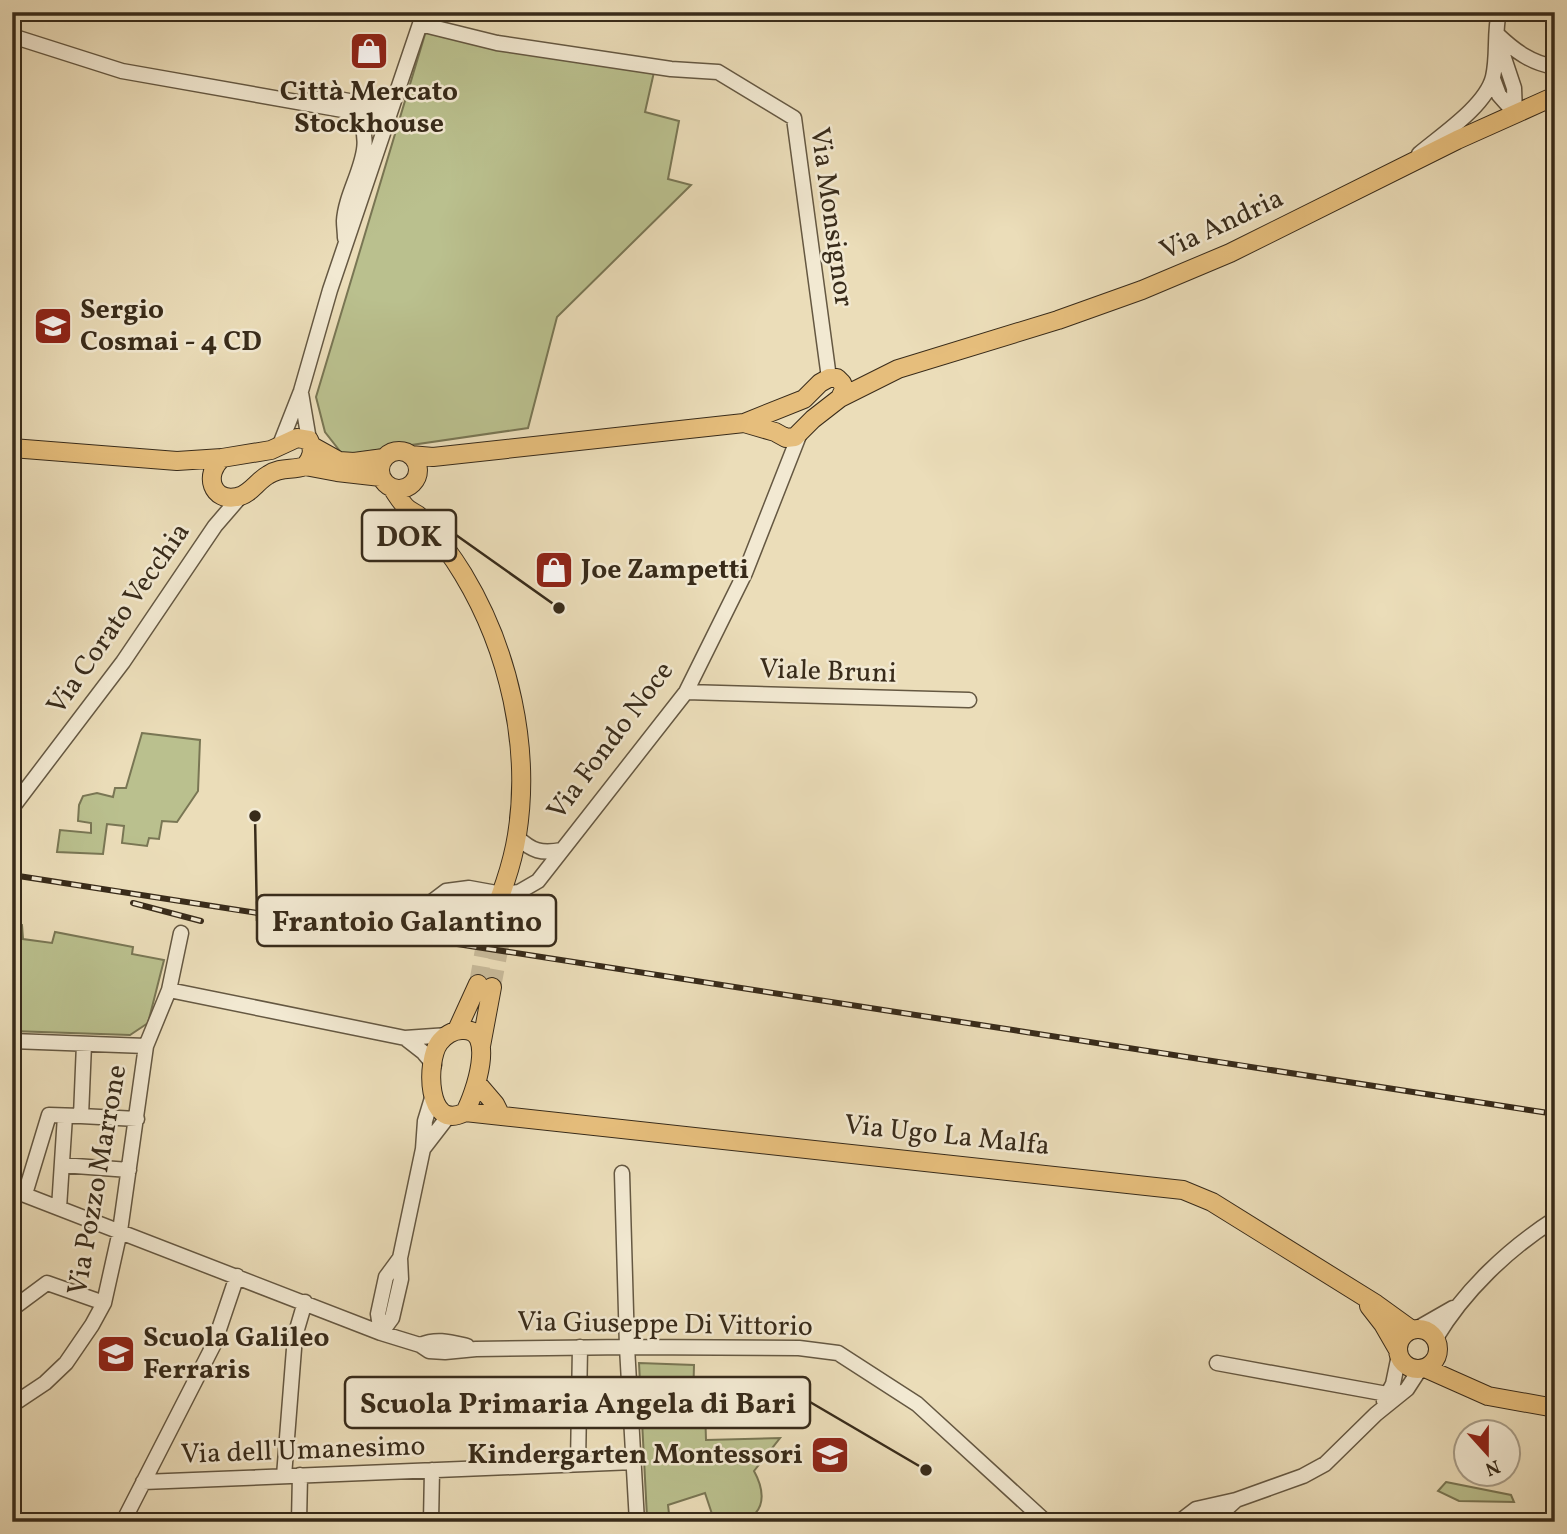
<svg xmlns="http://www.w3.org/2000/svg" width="1567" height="1534" font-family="Vollkorn,serif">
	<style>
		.green { fill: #bac08e; stroke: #797654; stroke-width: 2 }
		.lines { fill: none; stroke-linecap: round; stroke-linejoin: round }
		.major-tunnel { stroke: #c7b999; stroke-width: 18; stroke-dasharray: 18 9; stroke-linecap: butt }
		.minor-casing { stroke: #655842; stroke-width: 17 }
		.major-casing { stroke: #382b1a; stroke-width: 20 }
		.minor { stroke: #f2e9d2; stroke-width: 14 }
		.major { stroke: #e6be7c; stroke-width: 18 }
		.rail-casing { stroke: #382b1a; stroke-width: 6 }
		.rail { stroke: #f2e9d2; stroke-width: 3.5; stroke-dasharray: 10; stroke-linecap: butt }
		.labels { text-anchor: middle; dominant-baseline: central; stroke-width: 5; stroke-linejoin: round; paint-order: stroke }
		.poi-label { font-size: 28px; font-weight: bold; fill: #382b1a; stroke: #f2e9d2; text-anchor: start }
		.street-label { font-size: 28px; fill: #382b1a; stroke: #f2e9d2 }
		.leader { fill: none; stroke: #382b1a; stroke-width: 2.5 }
		.callout-dot { fill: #382b1a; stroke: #f2e9d2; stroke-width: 2.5 }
		.callout { fill: #f2e9d2; stroke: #382b1a; stroke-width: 2.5 }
		.callout-label { font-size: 30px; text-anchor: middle; font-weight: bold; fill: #382b1a }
	</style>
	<rect width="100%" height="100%" fill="#ebddb9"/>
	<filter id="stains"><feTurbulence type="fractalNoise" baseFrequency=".00286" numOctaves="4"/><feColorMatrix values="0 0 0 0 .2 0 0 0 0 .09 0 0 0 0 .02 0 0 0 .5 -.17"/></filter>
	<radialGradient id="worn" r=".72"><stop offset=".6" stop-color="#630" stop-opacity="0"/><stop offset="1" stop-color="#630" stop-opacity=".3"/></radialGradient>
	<path class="green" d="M426 31 654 72 645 112 679 121 668 179 691 185 557 317 528 428 343 455 325 432 316 397Z
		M142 733 200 740 198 791 177 822 162 821 159 839 149 838 147 846 122 843 124 826 107 824 103 854 57 852 60 830 91 833V823L78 821 79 805 83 796 97 793 113 797 115 788H126Z
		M12 921 22 925 23 939 52 943 55 932 133 947 132 954 164 960 148 1023 130 1035 12 1031Z
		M639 1363 694 1365 693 1405 705 1408 706 1440 780 1438 754 1471C775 1509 750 1531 713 1517L705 1493 668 1505 669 1514 647 1517Z
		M1446 1482 1511 1495 1514 1502 1459 1501 1438 1491Z"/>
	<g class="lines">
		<path class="major-tunnel" d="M478 984 488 927
			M492 987 503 929"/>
		<g class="minor-casing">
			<path id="minor" d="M420 24 497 43 671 69 718 72 794 118 829 378
				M1498 35C1515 51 1531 63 1555 67
				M12 36 122 71 354 112 387 121
				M1498 40 1514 88 1515 113
				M1493 79 1499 95 1515 113
				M307 101 328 97 391 109
				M1419 154C1440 136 1486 106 1493 77 1498 56 1494 33 1499 12
				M345 238C345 232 344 227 344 221 346 184 382 147 354 112
				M301 393 309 440
				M279 447 301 391 330 290 420 24 422 12
				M686 692 969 700
				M12 808 123 662 215 526 240 497
				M517 837C532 851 541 854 562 850
				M413 916 446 891 469 888 502 894 519 892 538 881 686 692 745 573 800 433
				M169 990 405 1038
				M12 1041 146 1046
				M84 1044 81 1116 137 1119
				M434 1065 423 1052 405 1038 448 1035
				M432 1098 425 1121 423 1149 450 1114
				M62 1165 129 1170
				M622 1173 627 1347 637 1522
				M12 1190 381 1333 420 1345 429 1351 445 1352 476 1349 627 1347 799 1348 838 1353 917 1404 1046 1522
				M25 1194 49 1115 81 1116
				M59 1208 65 1116
				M12 1309 47 1283 104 1303
				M1418 1328 1453 1308
				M381 1333 392 1318 401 1279 400 1258 423 1149
				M381 1333 378 1314 386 1277 400 1258
				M1436 1338C1464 1291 1508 1249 1555 1219
				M420 1345C437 1338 450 1342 467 1346
				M1217 1363 1387 1394
				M1384 1401 1393 1384 1399 1355
				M12 1405 45 1383 66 1363 92 1325 104 1303 120 1231 146 1046 169 990 181 933
				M578 1464 580 1347
				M284 1476 295 1336 305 1302
				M143 1482 634 1462
				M123 1522 214 1344 237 1276
				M299 1522 300 1475
				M431 1522 432 1470
				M1179 1522 1196 1509 1236 1500 1303 1476 1325 1464 1376 1414 1407 1389 1420 1369
				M1212 1522 1235 1501"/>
		</g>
		<g class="major-casing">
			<path id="major" d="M744 423 775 432 786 438 795 437 813 419 840 398 898 369 1058 320 1142 290 1230 253 1457 140 1555 96
				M297 438 309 440C314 450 312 458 305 466 292 471 282 466 268 475 257 481 250 495 237 497 212 502 203 475 222 458L271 450Z
				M312 446 339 461 354 462 384 458
				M12 448 177 461 222 458
				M380 470a19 19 0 1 1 38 0a19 19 0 1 1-38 0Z
				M410 455 433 457 744 423 804 399 820 383 829 378H837L842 383 844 389 840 398
				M305 466 337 472 381 477
				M392 488C397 495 402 504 408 509 413 513 417 513 421 518 436 535 451 554 463 574 509 650 531 747 517 835 512 867 500 898 488 927
				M457 1030 478 984
				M481 1046 492 987
				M477 1083 495 1104 501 1116
				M465 1112C474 1096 498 1027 462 1030 453 1030 444 1036 439 1043 426 1061 426 1133 465 1112L1183 1190 1212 1202 1376 1304 1412 1330
				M1369 1306 1383 1324 1398 1350
				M1398 1349a20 20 0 1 1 40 0a20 20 0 1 1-40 0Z
				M1425 1368 1488 1396 1555 1408"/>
		</g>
		<use href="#minor" class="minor"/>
		<use href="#major" class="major"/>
		<g class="rail-casing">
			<path id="rail" d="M12 875 1555 1114
				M133 903 201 921"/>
		</g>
		<use href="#rail" class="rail"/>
	</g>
	<defs>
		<g id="shop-square" transform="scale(2.0125)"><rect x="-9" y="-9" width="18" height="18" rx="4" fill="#8f2418" stroke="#f2e9d2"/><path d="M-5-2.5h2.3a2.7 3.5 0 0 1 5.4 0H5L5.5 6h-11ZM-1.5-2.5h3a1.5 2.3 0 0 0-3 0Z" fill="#fff"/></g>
		<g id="school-square" transform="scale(2.0125)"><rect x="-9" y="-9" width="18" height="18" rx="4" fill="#8f2418" stroke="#f2e9d2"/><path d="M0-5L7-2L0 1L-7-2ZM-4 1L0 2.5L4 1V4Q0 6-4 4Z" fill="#fff"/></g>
	</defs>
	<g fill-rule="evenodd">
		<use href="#shop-square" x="369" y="51"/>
		<use href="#school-square" x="53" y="326"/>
		<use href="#shop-square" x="554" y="570"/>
		<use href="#school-square" x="116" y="1354"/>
		<use href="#school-square" x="830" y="1455"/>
	</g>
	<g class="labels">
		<g class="poi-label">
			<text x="369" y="92" text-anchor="middle">Città Mercato<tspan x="369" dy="32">Stockhouse</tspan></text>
			<text x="80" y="310">Sergio<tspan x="80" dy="32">Cosmai - 4 CD</tspan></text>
			<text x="581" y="570">Joe Zampetti</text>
			<text x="143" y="1338">Scuola Galileo<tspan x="143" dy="32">Ferraris</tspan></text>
			<text x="803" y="1455" text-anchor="end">Kindergarten Montessori</text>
		</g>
		<g class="street-label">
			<text transform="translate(831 217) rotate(82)">Via Monsignor</text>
			<text transform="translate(1222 225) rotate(-25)">Via Andria</text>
			<text transform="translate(119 619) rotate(-55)">Via Corato Vecchia</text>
			<text transform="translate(828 672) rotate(2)">Viale Bruni</text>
			<text transform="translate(611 741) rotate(-53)">Via Fondo Noce</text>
			<text transform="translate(947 1136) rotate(6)">Via Ugo La Malfa</text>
			<text transform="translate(98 1180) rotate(-80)">Via Pozzo Marrone</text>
			<text transform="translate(665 1325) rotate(1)">Via Giuseppe Di Vittorio</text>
			<text transform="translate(303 1451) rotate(-2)">Via dell'Umanesimo</text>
		</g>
	</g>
	<path class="leader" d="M559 608L456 535M255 816L257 921M926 1470L810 1402"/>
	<g class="callout-dot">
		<circle cx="559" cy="608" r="7"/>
		<circle cx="255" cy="816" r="7"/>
		<circle cx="926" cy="1470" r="7"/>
	</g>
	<g class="callout">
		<rect x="362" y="510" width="94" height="51" rx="7"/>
		<rect x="257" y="895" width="299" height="51" rx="7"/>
		<rect x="345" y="1377" width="465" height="51" rx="7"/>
	</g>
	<g class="callout-label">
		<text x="409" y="546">DOK</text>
		<text x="407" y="931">Frantoio Galantino</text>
		<text x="578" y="1413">Scuola Primaria Angela di Bari</text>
	</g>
	<rect width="1567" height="1534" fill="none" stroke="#ebddb9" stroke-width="42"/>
	<rect x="14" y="14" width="1539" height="1506" fill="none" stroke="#382b1a" stroke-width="3.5"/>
	<rect x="21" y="21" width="1525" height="1492" fill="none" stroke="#382b1a" stroke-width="2"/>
	<g transform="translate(1487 1453) rotate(159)"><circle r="33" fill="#f2e9d2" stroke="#a89d88" stroke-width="2"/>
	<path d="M0-5L12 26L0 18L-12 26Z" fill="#8f2418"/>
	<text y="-10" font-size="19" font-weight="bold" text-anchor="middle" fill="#382b1a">N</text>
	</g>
	<rect width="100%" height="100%" filter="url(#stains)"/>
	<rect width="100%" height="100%" fill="url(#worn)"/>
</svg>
